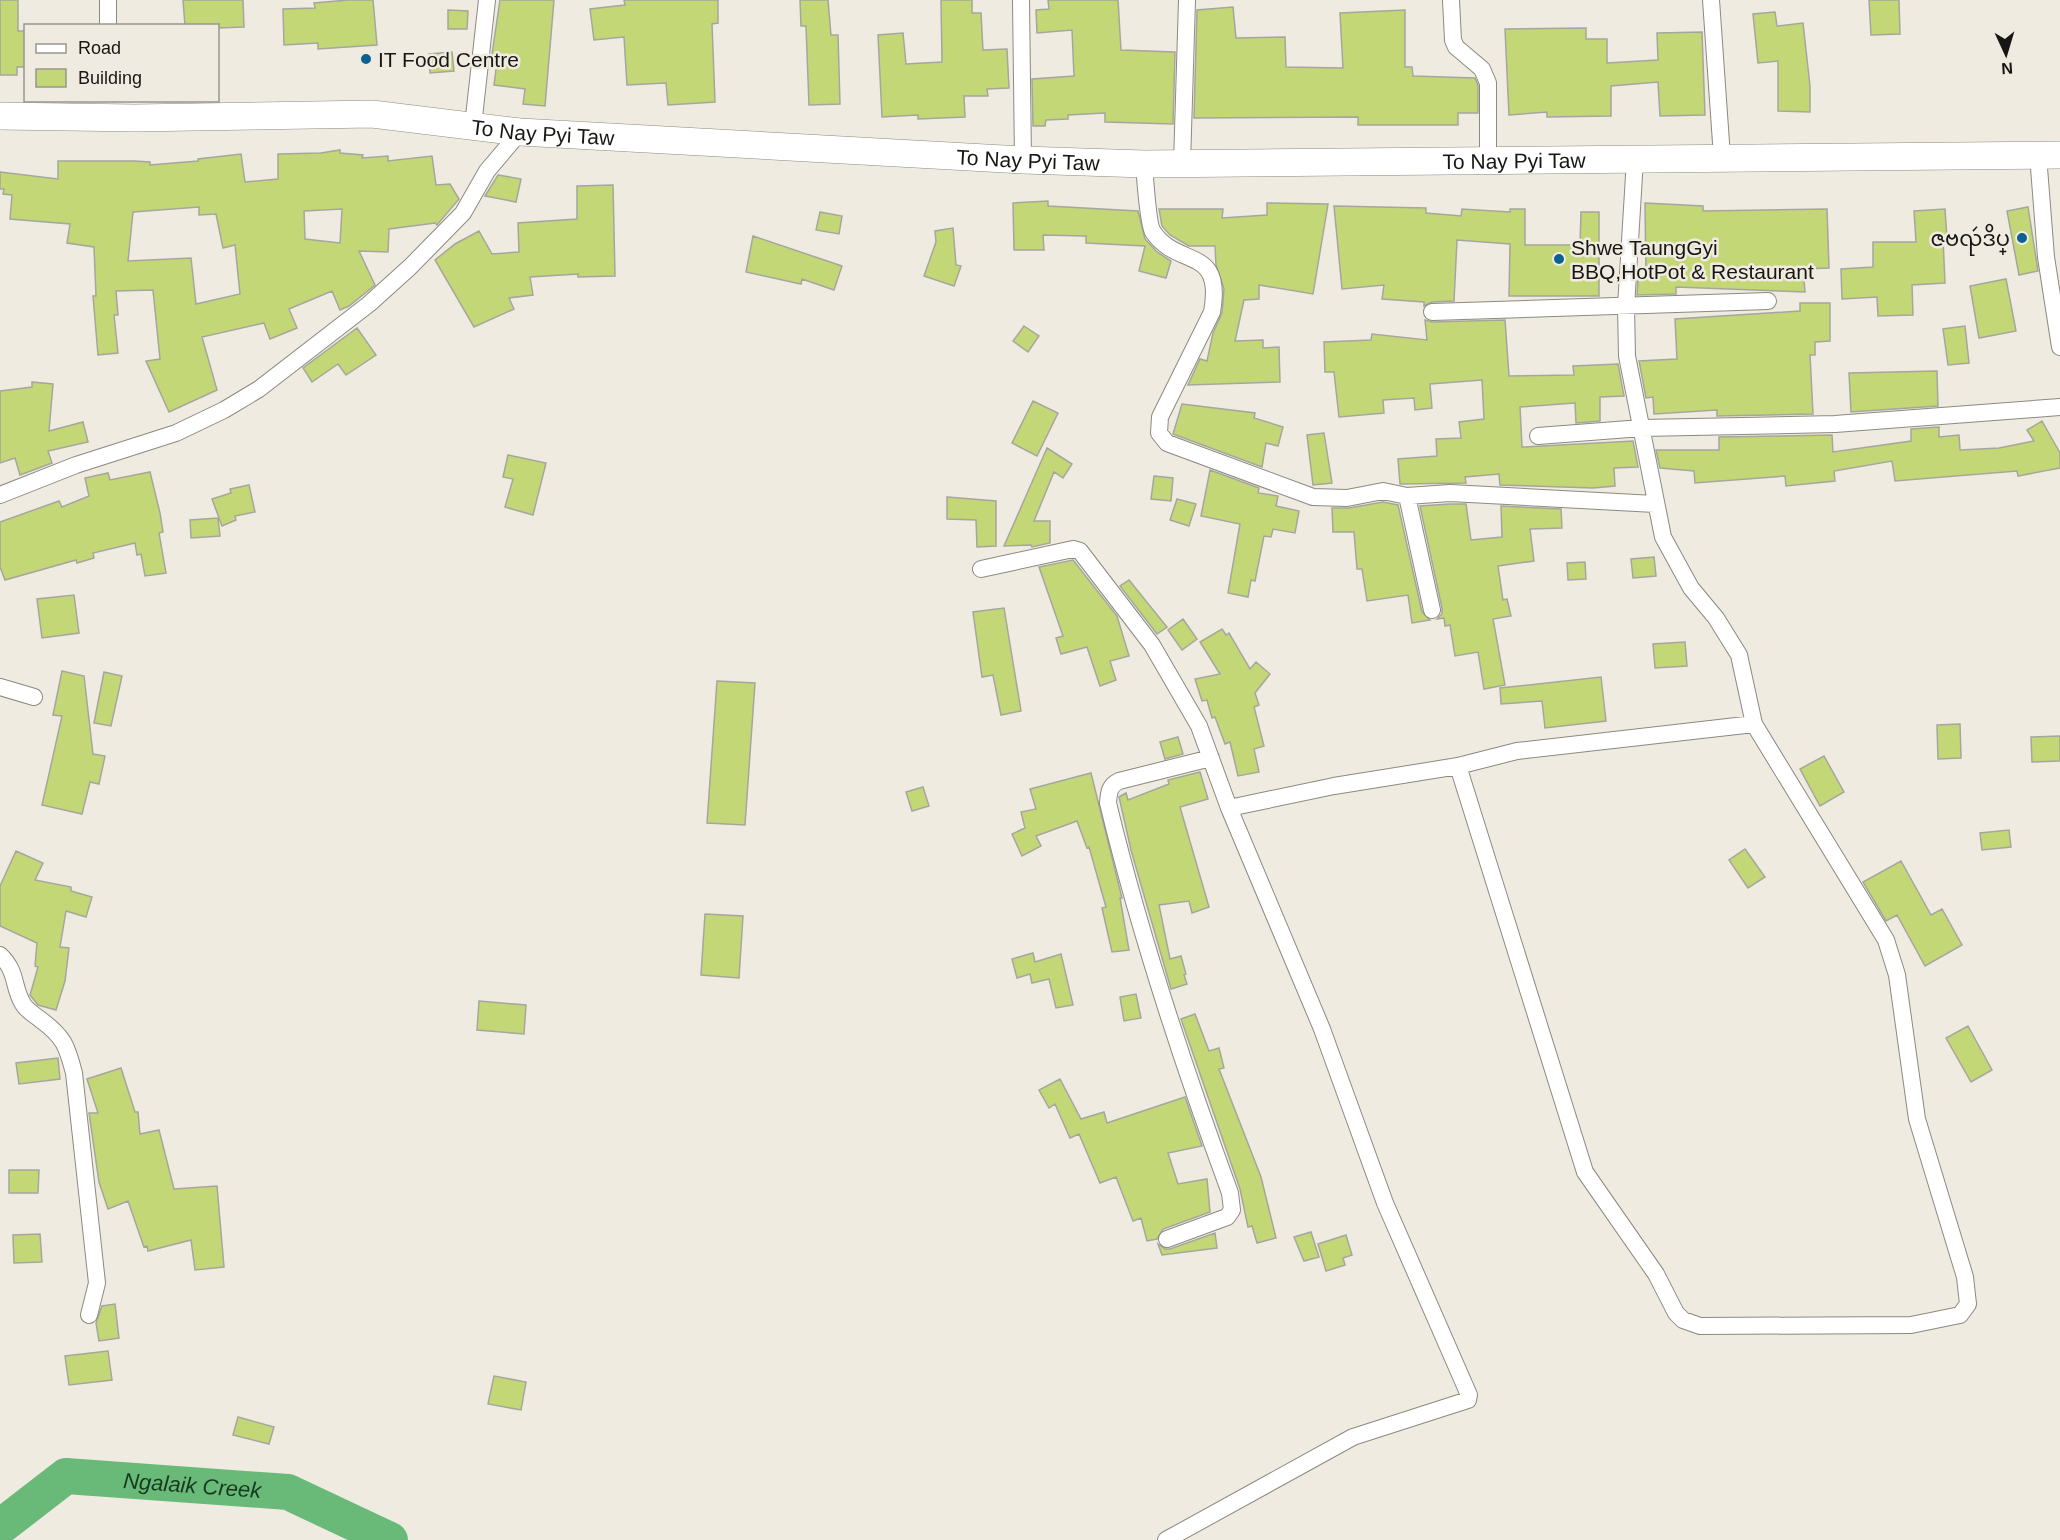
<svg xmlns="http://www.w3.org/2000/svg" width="2060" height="1540" font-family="Arial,'Noto Sans Myanmar',sans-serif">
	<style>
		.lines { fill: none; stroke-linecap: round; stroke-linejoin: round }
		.river { stroke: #69b979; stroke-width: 36 }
		.building { fill: #c4d777; stroke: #a5a79d; stroke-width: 1.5; fill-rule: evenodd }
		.street-casing { stroke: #8d897f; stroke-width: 18 }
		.primary-casing { stroke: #8d897f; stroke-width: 28 }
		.street { stroke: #fff; stroke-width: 16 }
		.primary { stroke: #fff; stroke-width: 27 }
		.poi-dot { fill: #0a6192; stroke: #efebe1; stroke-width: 2 }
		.labels { text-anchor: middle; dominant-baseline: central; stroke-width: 5; stroke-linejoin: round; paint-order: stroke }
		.poi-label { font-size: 21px; fill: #181613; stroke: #efebe1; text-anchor: start }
		.street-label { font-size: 21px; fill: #181613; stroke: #efebe1 }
		.water-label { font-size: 22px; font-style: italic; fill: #17391e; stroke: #efebe1 }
	</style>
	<rect width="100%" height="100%" fill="#efebe1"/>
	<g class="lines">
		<path class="river" id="s1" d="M0 1527 66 1476 288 1492 390 1540"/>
	</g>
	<path class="building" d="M0 0H18V31H26V67H17V75H0Z
		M183 0H243L244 27 218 28V26H185Z
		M348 0H373L377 45 318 49V43L284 45 283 9 315 8 314 3Z
		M500 0H554L545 106 523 104 525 89 494 85 497 62 491 61Z
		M624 0H718V23L712 24 715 102 668 105 666 83 627 85 624 37 594 40 590 9 625 5Z
		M800 0H828L831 35H838L840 104 809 105 806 26H801Z
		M941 0H972V13H981L983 50 1007 49 1009 88 987 89 988 96H964L965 117 918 119V115L882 117 878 35 903 33 906 64 942 62Z
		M1048 0H1118L1121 50 1175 52 1173 124 1105 122V113L1068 115V119L1046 120 1045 126H1033L1032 79 1074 76 1072 30 1037 33 1036 10 1049 9Z
		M1869 0H1899L1900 34 1871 35Z
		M1233 7 1236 38 1285 37 1286 67 1343 68 1340 13 1405 10V67H1412L1413 76 1475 78 1478 85V113H1458V125H1358V117L1194 118 1197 10Z
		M448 10 468 11 467 29H448Z
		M1775 12 1777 26 1803 23 1810 86V112L1778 111V61L1758 63 1753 14Z
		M1586 28V39H1607V63L1658 60 1657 33 1702 32 1705 115 1660 116 1658 82 1611 86V116L1547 117V112L1509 115 1505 29Z
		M452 52 454 71 430 73 429 54Z
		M340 150V153L363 155 362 158 388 156V161L432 156 436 185 450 184 459 199 437 225 435 223 389 229 388 252 359 251 375 285 349 306 340 310 332 291 289 309 297 328 270 339 264 323 202 337 217 390 169 412 146 361 160 359 153 290 116 291 118 315H114L118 353 98 355 93 296H96L94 247 67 243 70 224 10 219 12 195 3 194 4 189H0V172L58 179V161H135L150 162V165L198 161V159L241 154 245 182 278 179V154L321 153ZM199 207V215L216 214 223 248 235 245 240 294 196 304 191 258 128 261 133 212ZM342 209 340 243 305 239 304 211Z
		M498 175 521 179 516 202 485 196Z
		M613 185 615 276 578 277V274L530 277 533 295 509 298 514 309 474 327 435 260 455 244 479 231 492 254 519 252 518 223 577 219V186Z
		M1048 201V206L1138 211 1145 239 1157 252 1171 261 1166 278 1139 271 1145 246 1086 243V236L1043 235 1044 250H1014L1013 203Z
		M1267 203 1328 204 1313 294 1259 285V299L1244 300 1235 341 1263 340V348L1279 347 1280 382 1188 385 1200 359 1207 361 1213 333 1222 313 1224 289 1216 265 1215 246H1189L1170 235 1162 226 1159 209H1223L1222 218 1267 215Z
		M1645 203 1703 206V211L1827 209 1829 268 1803 269 1805 292 1676 287V294L1637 295 1638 278 1646 277Z
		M1334 206 1426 208V213L1461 216 1462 209 1510 212V209H1525V245H1580L1581 212H1599V296H1509L1510 244 1457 240 1454 301 1432 302 1424 306V302L1382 299 1384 285 1342 289Z
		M2028 207 2038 271 2019 275 2007 211Z
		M1945 209 1947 238H1943L1945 283 1912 285 1913 315 1878 316 1877 297 1842 299 1841 269 1873 267V242H1916L1914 211Z
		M820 212 842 216 839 234 816 230Z
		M953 228 956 265 961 266 954 286 924 276 936 242 935 231Z
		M753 236 842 266 834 290 802 279 801 284 746 272Z
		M2006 279 2016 331 1979 338 1970 286Z
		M1800 303H1830V341L1815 342V355H1810L1813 414 1717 416V410L1654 414 1653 397 1646 398 1639 361 1677 359 1675 319 1800 311Z
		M1425 320 1432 322 1505 320 1509 376 1574 375 1573 366 1618 364 1624 396 1600 397V421L1576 423 1575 403 1520 407 1522 447 1633 441 1638 467 1614 468 1615 486 1593 488 1500 485 1499 474 1465 477 1466 483 1400 484 1398 459 1437 456 1436 439 1461 438 1459 422 1484 419 1482 380 1430 384 1432 408 1415 410 1414 398 1383 400 1384 413 1339 417 1334 372H1325L1324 342 1371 340 1372 334 1427 340Z
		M1024 326 1039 336 1028 352 1013 341Z
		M1965 326 1969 363 1948 365 1943 329Z
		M357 328 376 355 346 375 338 364 312 382 303 368Z
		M1937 371 1938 406 1851 412 1849 373Z
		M32 382 53 384 49 431 83 422 88 442 48 451 52 463 20 475 15 458 0 463V391L32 387Z
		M1033 401 1058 413 1037 456 1012 443Z
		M1182 404 1255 413 1254 418 1283 427 1278 446 1266 443 1262 467 1173 434Z
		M2042 421 2060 453V468L2018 476 2017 471 1895 481 1892 461 1834 471 1835 481 1786 486 1785 476 1695 483 1694 471 1660 468 1656 450H1719V437L1832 435 1833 452 1911 441V429L1939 427V437L1959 435 1960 450 1999 448 2034 441 2027 430Z
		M1324 433 1332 483 1313 485 1307 435Z
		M1047 448 1072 464 1063 478 1054 472 1034 521H1050V543L1032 547 1031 545 1004 546Z
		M508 455 546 463 533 515 505 507 513 479 503 477Z
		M1210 470 1259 488 1258 493 1278 496 1276 506 1299 511 1295 533 1273 529 1271 537 1264 536 1255 581 1251 580 1248 597 1228 593 1240 524 1201 516Z
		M150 472 160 513 163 532 159 533 166 573 145 576 141 554 137 555 135 543 93 553 94 558 77 563 76 560 5 580 0 567V522L59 501 62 507 89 496 85 478 108 473 110 480Z
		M1154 476 1173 478 1171 501 1151 499Z
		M249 485 255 512 235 516 236 520 222 526 212 499 231 493 230 489Z
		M947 497 996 501V546L977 547 976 520 947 519Z
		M1177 499 1196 504 1189 526 1170 520Z
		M1383 502 1398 505 1422 612 1430 620 1412 623 1408 595 1367 601 1362 569H1357L1354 532H1333L1332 508H1349Z
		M1450 504H1466L1471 540 1502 537 1501 506 1561 509 1562 528 1530 529 1534 561 1498 566 1503 600 1507 599 1511 616 1493 619 1505 685 1484 689 1478 652 1455 656 1450 625 1445 626 1444 618 1437 619 1442 614V608L1420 506Z
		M218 518 220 536 191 538 190 520Z
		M1654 557 1656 576 1633 578 1631 559Z
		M1073 560 1117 616 1129 656 1110 661 1116 680 1100 686 1087 647 1061 654 1056 638 1063 636 1039 567Z
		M1585 562 1586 579 1568 580 1567 563Z
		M1129 580 1167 627 1157 634 1120 586Z
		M74 595 79 633 42 638 37 599Z
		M1004 608 1021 711 1001 715 993 675 982 677 973 612Z
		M1183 619 1197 639 1182 650 1168 630Z
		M1222 629 1226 635 1229 633 1250 669 1256 662 1270 674 1255 693 1259 705 1254 707 1264 746 1254 749 1259 772 1238 776 1230 742 1225 744 1215 717 1212 718 1207 700 1202 701 1195 679 1220 674 1200 642Z
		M1685 642 1687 666 1655 668 1653 644Z
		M62 671 84 676 93 754 105 756 99 784 90 782 82 814 42 805 62 716 53 715Z
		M104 672 122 676 111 726 94 723Z
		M1601 677 1606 721 1545 728 1542 701 1501 704 1500 688Z
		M717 681 755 683 745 825 707 823Z
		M1960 724 1961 758 1938 759 1937 725Z
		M2060 736V761L2032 762 2031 737Z
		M1178 737 1183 754 1165 759 1160 742Z
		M1824 756 1844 792 1820 806 1800 769Z
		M1200 772 1208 799 1180 807 1209 907 1192 913 1189 901 1159 905 1170 959 1181 956 1186 974 1184 975 1187 984 1171 989 1131 850 1119 797 1126 793 1128 800 1169 784 1168 780Z
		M1091 773 1122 898H1120L1129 950 1112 952 1102 908 1106 907 1089 847 1087 848 1077 821 1036 836 1041 846 1022 856 1012 834 1025 828 1021 812 1036 809 1030 789Z
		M923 787 929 806 912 811 906 792Z
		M2009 830 2011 847 1982 850 1980 833Z
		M1745 849 1765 877 1748 888 1729 860Z
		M16 851 43 863 35 880 71 887V891L92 897 86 917 66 911 60 947 69 948 65 981 56 1010 38 1005 30 995 38 967 35 966 37 943 0 926V886Z
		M1901 861 1931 915 1942 909 1962 945 1925 966 1897 915 1886 921 1863 882Z
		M705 914 743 916 739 978 701 975Z
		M1033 953 1035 962 1061 954 1073 1005 1056 1008 1049 979 1032 983 1030 974 1017 978 1012 959Z
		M1136 994 1141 1018 1124 1021 1120 997Z
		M479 1001 526 1005 524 1034 477 1030Z
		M1195 1014 1209 1051 1219 1048 1224 1068 1219 1069 1261 1177 1276 1238 1257 1243 1252 1226 1248 1227 1240 1189 1181 1019Z
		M1968 1026 1992 1070 1971 1082 1946 1038Z
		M58 1058 60 1079 19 1084 16 1063Z
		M121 1068 135 1112H138L140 1134 159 1130 174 1189 217 1186 224 1267 195 1270 191 1240 148 1251 147 1246 144 1247 128 1201 108 1209 99 1182 89 1113H98L87 1079Z
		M1060 1079 1081 1119 1104 1112 1107 1123 1185 1097 1202 1146 1168 1153 1178 1184 1207 1179 1210 1212 1163 1229 1157 1239 1147 1241 1141 1218 1133 1221 1116 1177 1100 1183 1079 1134 1070 1138 1055 1104 1049 1108 1039 1090Z
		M9 1170H39L38 1193H9Z
		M1311 1232 1319 1257 1304 1261 1294 1237Z
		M1215 1233 1217 1248 1162 1255 1158 1244 1165 1249H1170Z
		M40 1234 42 1262 14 1263 13 1235Z
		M1346 1235 1352 1255 1343 1258 1345 1265 1326 1271 1318 1244Z
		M115 1304 119 1338 99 1341 96 1323 102 1306Z
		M108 1351 112 1380 69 1385 65 1356Z
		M494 1376 526 1382 521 1410 488 1404Z
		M238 1417 274 1427 269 1444 233 1435Z"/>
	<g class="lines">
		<g class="street-casing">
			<path id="street" d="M1021 0 1023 160
				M1451 0 1453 40 1456 47 1482 69 1488 83V160
				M1711 0 1722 157
				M108 26V0
				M473 126 487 0
				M2038 155 2046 257 2060 347
				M1144 164C1145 177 1148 225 1153 232 1178 269 1224 245 1212 312L1160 417 1159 433 1167 443 1313 497 1347 498 1383 491 1407 496 1450 493 1655 504
				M1182 164 1187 0
				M1432 312 1768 301
				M1538 436 1642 428 1835 424 2060 407
				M0 495 76 465 176 433 224 410 259 389 369 304 410 267 463 213 487 171 520 132
				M1407 496 1432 610
				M981 569 1073 549 1080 551 1152 645 1199 726 1229 808 1322 1029 1385 1203 1469 1395 1468 1400 1353 1437 1166 1540
				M0 687 34 697
				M1458 766 1585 1172 1656 1274 1676 1313 1683 1320 1700 1326 1911 1325 1960 1315 1968 1304 1965 1277 1917 1119 1897 975 1886 940 1754 724 1739 655 1716 618 1691 588 1663 537 1627 356 1626 307 1635 159
				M1229 808 1334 786 1458 766 1517 751 1754 724
				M0 955C18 972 12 986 23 1004 27 1011 35 1015 41 1020 64 1037 67 1046 74 1073L97 1283 89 1315
				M1167 1239 1227 1217 1232 1210 1230 1193C1183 1065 1140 936 1108 803 1109 792 1109 786 1119 781L1211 758"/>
		</g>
		<g class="primary-casing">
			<g id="primary">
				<path id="s2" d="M0 116 135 118 372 114 520 132 1023 160 1144 164 2060 155"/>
			</g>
		</g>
		<use href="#street" class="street"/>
		<use href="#primary" class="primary"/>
	</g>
	<g class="poi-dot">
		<circle cx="366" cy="59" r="6"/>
		<circle cx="2022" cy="238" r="6"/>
		<circle cx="1559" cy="259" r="6"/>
	</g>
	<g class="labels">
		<g class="poi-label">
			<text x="378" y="59">IT Food Centre</text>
			<text x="2010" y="238" text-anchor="end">ဇဗၺဴဒိပ္</text>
			<text x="1571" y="247">Shwe TaungGyi<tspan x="1571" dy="24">BBQ,HotPot &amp; Restaurant</tspan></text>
		</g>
		<g class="street-label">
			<text stroke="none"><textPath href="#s2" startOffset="544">To Nay Pyi Taw</textPath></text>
			<text stroke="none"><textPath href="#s2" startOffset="1030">To Nay Pyi Taw</textPath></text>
			<text stroke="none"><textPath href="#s2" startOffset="1516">To Nay Pyi Taw</textPath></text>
		</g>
		<g class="water-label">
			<text stroke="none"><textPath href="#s1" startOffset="210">Ngalaik Creek</textPath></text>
		</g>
	</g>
	<rect x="24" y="24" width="195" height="78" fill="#efebe1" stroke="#99968f" stroke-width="1.5"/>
	<rect x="36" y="44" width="30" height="9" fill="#ffffff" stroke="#99968f" stroke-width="1.5"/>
	<text x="78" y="54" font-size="18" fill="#181613">Road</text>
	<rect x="36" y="69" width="30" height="18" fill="#c4d777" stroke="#99968f" stroke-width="1.5"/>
	<text x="78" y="84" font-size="18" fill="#181613">Building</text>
	<g transform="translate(2006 54) rotate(176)" stroke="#efebe1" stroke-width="4.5" paint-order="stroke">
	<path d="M0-4.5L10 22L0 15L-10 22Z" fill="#181613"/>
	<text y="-9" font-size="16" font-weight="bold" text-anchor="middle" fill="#181613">N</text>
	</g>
</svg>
